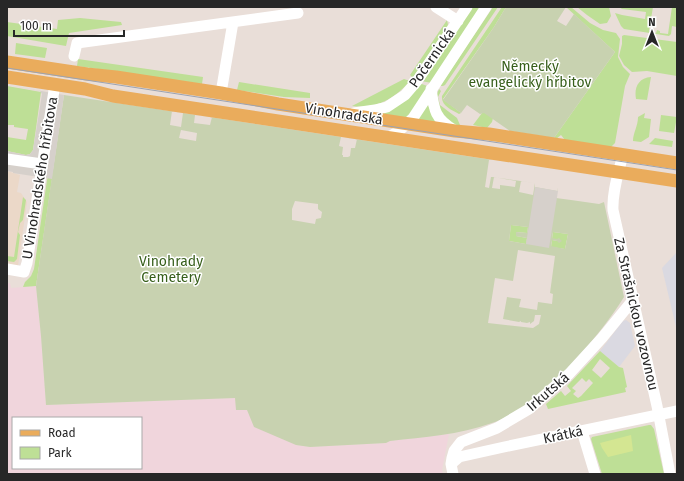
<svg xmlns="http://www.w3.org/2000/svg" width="684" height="481" font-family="'Fira Sans',sans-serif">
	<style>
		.industrial { fill: #dad9e1 }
		.education { fill: #ebd8c8 }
		.medical { fill: #f0d5dc; fill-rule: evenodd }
		.green { fill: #bedf96; fill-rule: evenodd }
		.cemetery { fill: #c8d2b0; fill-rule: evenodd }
		.pitch { fill: #d4e692 }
		.plaza { fill: #d6d0cb }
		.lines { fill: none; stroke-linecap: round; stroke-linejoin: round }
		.minor { stroke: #fff; stroke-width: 11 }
		.major { stroke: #eaac5c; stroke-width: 13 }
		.tram { stroke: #9ca3b1; stroke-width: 1 }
		.labels { text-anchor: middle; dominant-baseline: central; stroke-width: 3; stroke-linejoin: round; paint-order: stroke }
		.street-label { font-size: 14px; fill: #272727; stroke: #fff }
		.park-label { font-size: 14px; fill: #375f1b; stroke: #fff }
	</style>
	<rect width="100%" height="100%" fill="#e9ded8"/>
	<path class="industrial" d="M677 252V331L662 268Z
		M626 320 630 323 635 346 619 367 600 351 623 321Z"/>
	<path class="education" d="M7 171 20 175 17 192 21 193 27 202 18 266 7 264Z"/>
	<path class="medical" d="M7 283H10L11 288 36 286 41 336 46 405 235 398 247 410 296 445 310 447 386 443 390 441 449 434 442 470 443 474H7ZM13 418H141V468H13Z"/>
	<path class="green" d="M470 7H483L432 83 421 81Z
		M493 7H498L445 85 443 86H440Z
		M502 7H506L494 27 443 99 461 113 459 114C452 110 441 106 442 96Z
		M566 7H571L590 23 603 30 616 33 620 39 618 57 623 67 630 74 625 86 615 143 611 147 565 140 561 135 556 139 554 138 615 52Z
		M577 7H609L611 16 607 23 600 24 587 15Z
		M619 7H653L649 31 656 33 657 30 660 31V33L668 34 672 7H677V27L672 26 671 34 669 36 624 29 621 26 615 13 622 15 645 19 646 12 622 9Z
		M80 18 121 22 122 25 69 33 66 46 7 36V22L57 29 58 20Z
		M447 20 448 25 413 78 410 75Z
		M624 35 677 42V76L647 71 632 72 624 65 619 56 622 44V36Z
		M16 43 47 48 45 58 15 54Z
		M78 59 203 77 202 84 77 66Z
		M651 77 647 100 636 99C634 88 638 78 651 77Z
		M404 79 410 81C394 99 377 109 352 106Z
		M239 82 310 93V98L284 97 237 90Z
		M419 83 430 87 408 118 383 114V111Z
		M7 86 41 92 33 150 30 154 26 155 7 151V137L26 140 28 129 14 127V125H7Z
		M439 89 441 91 438 97 440 105 457 118 460 125 455 126 440 114 437 94Z
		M427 103 436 122 419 120 418 118Z
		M482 113H485L493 118 492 122 487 128 473 125Z
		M645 113 644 118 651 119 649 137 641 142 633 141C633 133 638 126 638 117Z
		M661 115 677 117 674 133 659 131Z
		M655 138 673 141 672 147 649 144Z
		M53 172 36 286 23 287 25 282 31 276 34 269 47 180 48 176Z
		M23 197 26 200 23 220 20 223 18 232 20 235 17 259 14 262 7 261V256L14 257Z
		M511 225 528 227 527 233 516 232V236L527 238 526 244 509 241Z
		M553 232 568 234 565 249 551 247 552 240 557 241V239H552Z
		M600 351 619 367 623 368 627 387 625 388 626 392 548 409 546 404 561 391 565 396 571 391 567 386ZM600 359 610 368 601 378 592 370ZM582 378 586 382 589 379 593 383 581 396 578 398 573 394 576 391 572 388Z
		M649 425H651L654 429 664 474H602L591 439 592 437Z"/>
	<path class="cemetery" d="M506 7H566L557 21 566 26 574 14 615 52 554 138 510 131 484 113 480 114 467 105 461 113 443 100 494 27Z
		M64 95 493 160H489L485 187 489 188 491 177H493L495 163 493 177 535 183V187L557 191 558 187 573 189 571 200 599 204 604 202 624 297C597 340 540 407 492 423 459 435 424 437 390 441L386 443 310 447 296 445 254 427 247 410H236L235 398 46 405 41 336 36 286ZM172 111 183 113 181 127 170 125ZM195 115 212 117 210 125 194 123ZM181 130 197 133 196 141 179 138ZM341 137 357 139 355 148H351L350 156 348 157H343V155H342L343 147 339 146ZM494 177 516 181 515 187 500 185V189L492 188ZM521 181 535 183 533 195 519 192ZM558 187 573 189 571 200 556 198ZM295 201 318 204V209L322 212 321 218 316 219 315 224 292 220V209ZM511 225 528 227 527 233 516 232V236L527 238 526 244 509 241ZM553 232 568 234 565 249 551 246 552 240 557 241 559 243 562 241 559 238 557 239 552 238ZM518 250 555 256 550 293 553 294 552 304 538 302 537 310 519 307 521 299 507 297 503 319 519 322 521 321V322L527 323 530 322V324L534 321 535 315H541L539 324 533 328 488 323 495 278 513 281Z"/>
	<path class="pitch" d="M631 435 633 451 608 457 602 448 600 443Z"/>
	<path class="plaza" d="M7 85 64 95 52 179 13 173V172L7 171V151L26 155 30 154 33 150 42 94 40 91Z
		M535 187 558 191 549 248 526 244Z"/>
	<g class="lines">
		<path class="minor" d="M436 7 458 21
			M74 56 77 43 298 13
			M431 89C434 110 435 119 454 130
			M221 93 233 22
			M354 113 375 110 387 107 405 95 417 81 467 7
			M389 137 399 131 413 118 486 7
			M623 154C619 172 612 191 613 210L657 406 670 474
			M7 159 42 164
			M7 269 24 272 27 263 55 84
			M582 431 595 474
			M451 464 459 457 504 447 677 411
			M453 474 451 464 452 458 454 451 461 442 497 428 529 409 569 374 602 338 633 300"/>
		<path class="major" d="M7 62 87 74 116 77 221 93 278 104 455 131 489 134 677 163
			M7 77 85 89 113 96 677 181"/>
		<path class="tram" d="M7 68 677 170"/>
	</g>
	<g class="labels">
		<g class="street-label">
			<text transform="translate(432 58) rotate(-55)">Počernická</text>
			<text transform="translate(344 114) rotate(9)">Vinohradská</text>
			<text transform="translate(40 178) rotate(-81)">U Vinohradského hřbitova</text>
			<text transform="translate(636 314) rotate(77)">Za Strašnickou vozovnou</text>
			<text transform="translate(548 392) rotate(-41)">Irkutská</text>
			<text transform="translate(563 435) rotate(-12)">Krátká</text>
		</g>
		<g class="park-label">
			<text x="530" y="66">Německý<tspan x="530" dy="16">evangelický hřbitov</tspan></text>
			<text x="171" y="261">Vinohrady<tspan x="171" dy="16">Cemetery</tspan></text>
		</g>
	</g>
	<rect width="684" height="481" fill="none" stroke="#272727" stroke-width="16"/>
	<rect x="12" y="417" width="130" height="52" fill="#ffffff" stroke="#a9a9a9"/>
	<rect x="20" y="430" width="20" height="6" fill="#eaac5c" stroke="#a9a9a9"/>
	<text x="48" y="437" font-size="12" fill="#272727">Road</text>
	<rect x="20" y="447" width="20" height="12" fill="#bedf96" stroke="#a9a9a9"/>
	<text x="48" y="457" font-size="12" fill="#272727">Park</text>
	<g transform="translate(652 32)" stroke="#ffffff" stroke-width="3" paint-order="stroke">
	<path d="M0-3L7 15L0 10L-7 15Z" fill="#272727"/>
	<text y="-6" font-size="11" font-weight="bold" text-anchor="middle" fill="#272727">N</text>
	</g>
	<path d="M14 30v6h110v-6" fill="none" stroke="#272727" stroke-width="2"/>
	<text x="20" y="30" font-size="12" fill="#272727" stroke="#ffffff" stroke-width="3" paint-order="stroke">100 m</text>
</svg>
